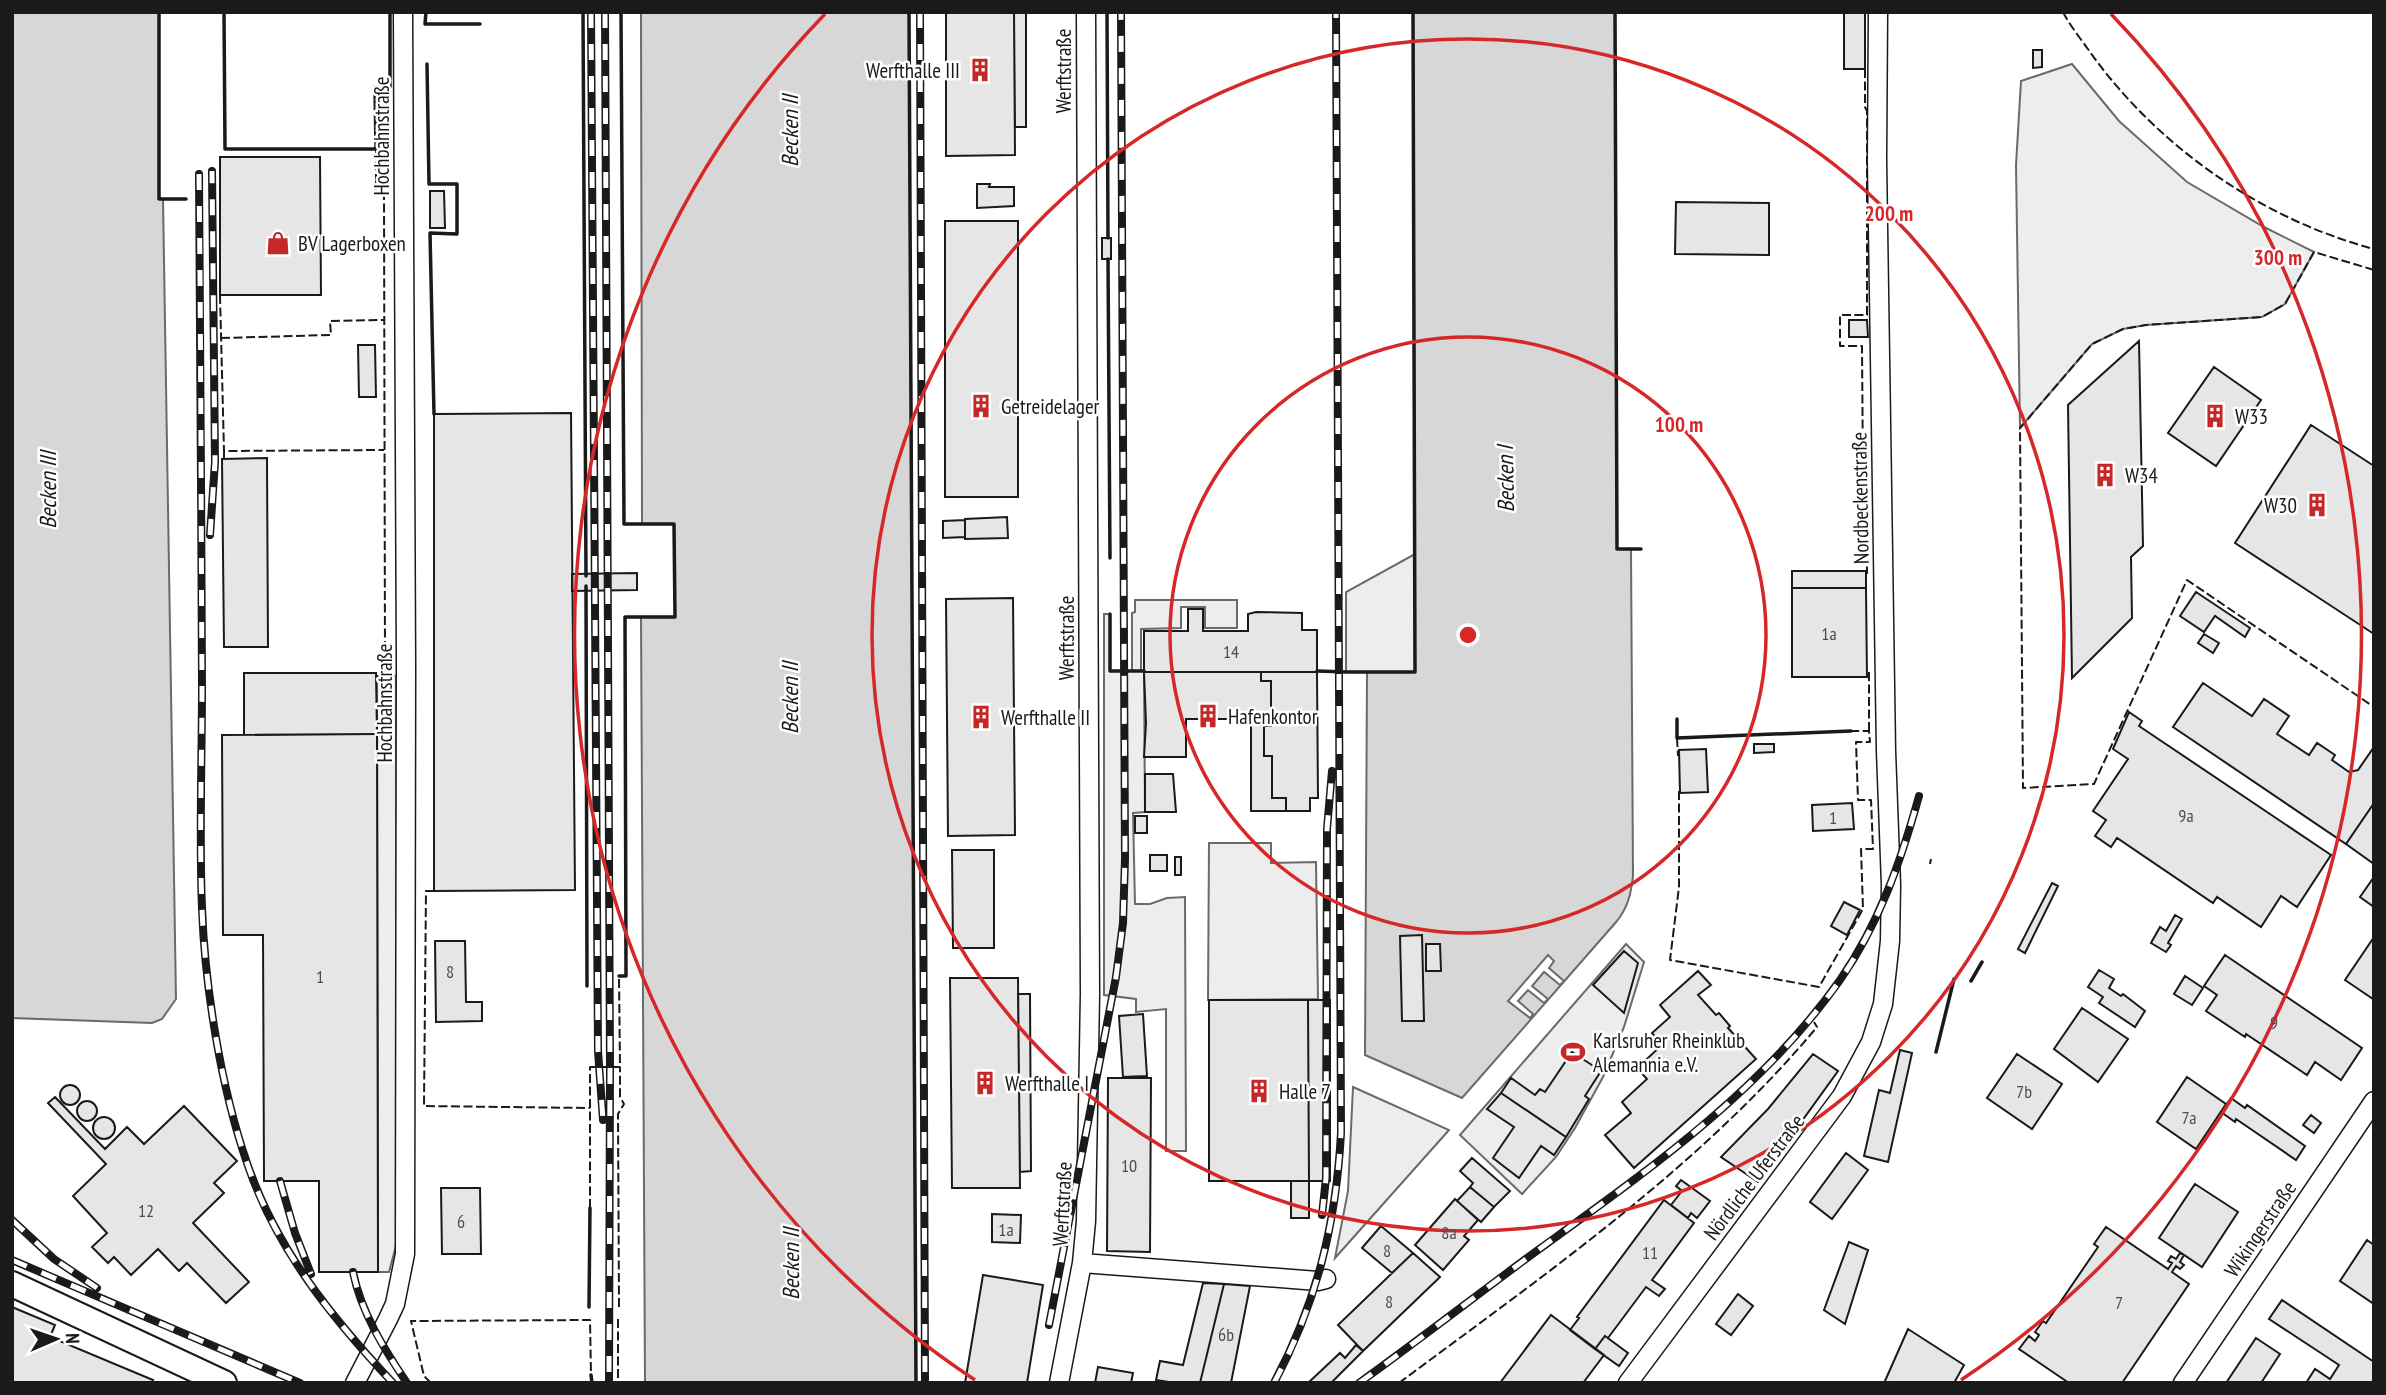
<svg xmlns="http://www.w3.org/2000/svg" width="2386" height="1395" font-family="'PT Sans Narrow',sans-serif">
	<style>
		.built { fill: #ededed; stroke: #6a6a6a; stroke-width: 2 }
		.water { fill: #d7d7d7; stroke: #6a6a6a; stroke-width: 2 }
		.pier { fill: #fff; stroke: #6a6a6a; stroke-width: 2 }
		.building { fill: #e6e6e6; stroke: #1a1a1a; stroke-width: 2 }
		.lines { fill: none; stroke-linecap: round; stroke-linejoin: round }
		.street-casing { stroke: #1a1a1a; stroke-width: 21 }
		.secondary-casing { stroke: #1a1a1a; stroke-width: 28 }
		.street { stroke: #fff; stroke-width: 18 }
		.secondary { stroke: #fff; stroke-width: 24 }
		.rail-casing { stroke: #1a1a1a; stroke-width: 8 }
		.rail { stroke: #fff; stroke-width: 5; stroke-dasharray: 16; stroke-linecap: butt }
		.fence { stroke: #1a1a1a; stroke-width: 2; stroke-dasharray: 9 3.5; stroke-linecap: butt }
		.wall { stroke: #1a1a1a; stroke-width: 3.5 }
		.ring { fill: none; stroke: #d62828; stroke-width: 3.5 }
		.labels { text-anchor: middle; dominant-baseline: central; stroke-width: 5; stroke-linejoin: round; paint-order: stroke }
		.number-label { font-size: 18px; fill: #4d4d4d }
		.poi-label { font-size: 21px; fill: #1a1a1a; stroke: #fff; text-anchor: start }
		.street-label { font-size: 21px; fill: #1a1a1a; stroke: #fff }
		.water-label { font-size: 23px; font-style: italic; fill: #1a1a1a; stroke: #fff }
		.centre { fill: #d62828; stroke: #fff; stroke-width: 3.5 }
		.ring-label { font-size: 21px; text-anchor: middle; font-weight: bold; fill: #d62828; stroke: #fff; stroke-width: 5; stroke-linejoin: round; paint-order: stroke }
	</style>
	<rect width="100%" height="100%" fill="#fff"/>
	<path class="built" d="M2072 64 2119 121 2187 182 2264 227 2314 252 2285 304 2262 317 2146 325 2123 329 2092 344 2020 428 2016 165 2021 81Z
		M1415 554V672H1346V592Z
		M1135 600H1237V628H1205V607H1181V628L1141 629V670L1144 672 1145 812 1133 813 1135 904H1150L1167 898 1185 897 1186 1151H1166V1009L1136 1012V999L1104 995V614H1110V671H1132V613L1135 612Z
		M377 676H396L397 1242 389 1272H378Z
		M1209 843H1271V863L1316 862 1318 999 1208 1000Z
		M1626 944 1644 962 1624 1027 1603 1077 1575 1128 1556 1157 1522 1194 1460 1135Z
		M1353 1087 1449 1130 1335 1258 1348 1191Z"/>
	<path class="water" d="M12 12H159V198L163 199 176 999 162 1019 152 1023 12 1018Z
		M641 12H909L916 1383H645L641 617H675L674 524H642Z
		M1413 12H1615L1617 549H1631L1633 876C1631 894 1628 907 1617 921L1462 1098 1365 1055 1367 672H1415Z"/>
	<path class="pier" d="M1548 955 1554 961 1549 968 1564 981 1560 985 1544 972 1532 986 1548 999 1544 1003 1528 990 1518 1001 1533 1014 1530 1018 1508 1001Z"/>
	<path class="building" d="M946 12H1014L1015 155 946 156Z
		M1014 12H1026V127H1015Z
		M1844 12H1865V69H1844Z
		M2033 50H2042V67L2033 68Z
		M220 157H320L321 295H220Z
		M977 184H990L989 187H1014V206L977 208Z
		M430 191H444L445 228H430Z
		M1676 202 1769 203V255L1675 254Z
		M945 221H1018V497H945Z
		M1102 238H1111V259H1102Z
		M1849 320H1867L1868 337H1849Z
		M2139 341 2143 546 2131 557 2132 618 2072 678 2068 405Z
		M358 345H375L376 397H359Z
		M2214 367 2261 400 2216 466 2168 433Z
		M571 413 575 890 434 891V414Z
		M2311 425 2374 466V634L2235 543Z
		M267 458 268 647H224L222 459Z
		M1007 517 1008 538 965 539V519Z
		M965 520V537L943 538V521Z
		M1792 571H1866V588H1792Z
		M637 573V590L572 591V574Z
		M1792 588H1866L1867 677H1792Z
		M2196 592 2250 628 2245 637 2215 616 2204 632 2180 616Z
		M1013 598 1015 835 948 836 946 599Z
		M1188 609H1203V631H1248V614L1256 612 1302 613V630H1317V672H1144V631H1188Z
		M2204 634 2219 643 2213 653 2198 643Z
		M1144 672H1261V681H1271V719H1186V757H1144L1146 723Z
		M1261 672H1317L1318 798H1310V811H1286V798H1272V756H1264V726H1271V681H1261Z
		M244 673H376L377 734 244 735Z
		M2203 683 2252 716 2264 699 2289 716 2277 734 2309 755 2317 743 2335 755 2332 760 2349 772 2358 770 2374 747V803L2346 844 2173 727Z
		M2129 712 2142 721 2139 726 2331 855 2297 907 2281 896 2261 927 2217 897 2213 903 2117 838 2111 847 2095 836 2106 820 2093 811 2128 759 2113 749Z
		M1251 719H1271V726H1264V756H1272V798H1286V811H1251Z
		M377 734 378 1272H319V1181H264L263 935H223L222 735Z
		M1754 744H1774V752L1754 753Z
		M1706 749 1708 792 1680 793 1679 750Z
		M1145 774H1173L1176 812H1145Z
		M1852 803 1854 829 1813 831 1812 805Z
		M2374 803V864L2346 844Z
		M1135 816H1147V833H1135Z
		M952 850H994V948H953Z
		M1150 855H1167V871H1150Z
		M1175 857H1181V875H1175Z
		M2374 877V907L2360 897Z
		M2052 883 2058 886 2025 953 2018 949Z
		M1844 902 1860 910 1847 935 1831 926Z
		M2175 915 2182 919 2168 943 2171 945 2166 952 2151 943 2160 927 2166 931Z
		M1422 935 1424 1021H1402L1400 936Z
		M2374 937V998L2373 999 2345 980Z
		M435 941H465L466 1002H482V1021L436 1022Z
		M1426 944H1440L1441 971H1426Z
		M1624 951 1638 963 1624 1013 1593 985Z
		M2225 955 2362 1048 2341 1080 2315 1062 2307 1075 2246 1034 2245 1037 2206 1011 2217 995 2204 986Z
		M2099 970 2114 979 2109 988 2121 996 2123 994 2145 1011 2135 1027 2099 1003 2103 997 2088 987Z
		M1698 971 1711 985 1698 995 1716 1015 1719 1013 1730 1026 1728 1028 1756 1059 1634 1168 1605 1135 1631 1113 1622 1102 1647 1079 1637 1068 1662 1045 1652 1033 1670 1017 1660 1005Z
		M2185 976 2203 988 2192 1005 2174 994Z
		M950 978H1018L1020 1188H952Z
		M1018 994H1030L1031 1171 1020 1172Z
		M1209 1000H1308L1309 1181H1209Z
		M1308 1000H1330V1181H1309Z
		M2082 1008 2128 1039 2098 1082 2054 1049Z
		M1143 1014 1147 1076 1123 1077 1119 1016Z
		M1900 1050 1912 1053 1888 1162 1864 1156 1879 1090 1890 1093Z
		M1572 1052 1601 1071 1585 1096 1589 1099 1566 1137 1501 1093 1511 1078 1535 1095 1540 1089 1545 1092Z
		M1813 1054 1838 1071 1758 1182 1721 1157 1768 1109Z
		M2017 1054 2062 1084 2032 1129 1987 1098Z
		M2187 1077 2226 1104 2196 1149 2157 1122Z
		M1108 1078H1151L1150 1252 1107 1251Z
		M60 1095a10 10 0 1 1 20 0a10 10 0 1 1-20 0Z
		M1501 1093 1566 1137 1554 1155 1541 1146 1519 1178 1493 1158 1514 1127 1487 1109Z
		M55 1097 105 1149 127 1127 144 1144 184 1106 237 1161 214 1183 224 1193 193 1223 249 1282 226 1303 187 1263 179 1271 158 1249 131 1275 114 1257 108 1263 92 1247 107 1233 73 1196 106 1164 48 1103Z
		M2231 1098 2245 1108 2247 1105 2305 1146 2296 1160 2236 1119 2235 1122 2221 1112Z
		M77 1111a10 10 0 1 1 20 0a10 10 0 1 1-20 0Z
		M2311 1115 2321 1123 2314 1133 2303 1125Z
		M93 1128a11 11 0 1 1 22 0a11 11 0 1 1-22 0Z
		M1846 1153 1868 1170 1832 1219 1810 1202Z
		M1472 1158 1510 1191 1494 1207 1470 1187 1473 1183 1460 1171Z
		M1681 1180 1710 1201 1697 1218 1691 1213 1688 1218 1671 1205 1682 1191 1676 1186Z
		M1291 1181H1309V1218H1291Z
		M2195 1184 2238 1212 2202 1267 2159 1238Z
		M1470 1187 1494 1207 1481 1222 1457 1201Z
		M441 1188H480L481 1254H442Z
		M1455 1199 1478 1220 1464 1236 1469 1240 1443 1270 1415 1245Z
		M1664 1200 1694 1223 1652 1280 1665 1289 1659 1296 1646 1287 1608 1338 1605 1336 1595 1349 1570 1330 1579 1318 1577 1317Z
		M992 1214 1021 1215 1020 1243 992 1242Z
		M1381 1226 1413 1253 1392 1273 1362 1248Z
		M2106 1227 2168 1269 2172 1263 2168 1261 2171 1256 2176 1259 2180 1253 2184 1255 2180 1262 2184 1265 2180 1269 2176 1266 2172 1272 2189 1284 2122 1383H2069L2019 1349 2029 1336 2035 1341 2039 1335 2035 1332 2043 1321 2046 1323 2098 1247 2094 1244Z
		M2367 1240 2374 1245V1304L2340 1281Z
		M1849 1242 1868 1250 1845 1324 1824 1310Z
		M1413 1253 1440 1277 1363 1351 1338 1325Z
		M983 1275 1043 1285 1027 1383H965Z
		M1203 1283 1224 1284 1200 1383H1175L1156 1380 1160 1361 1183 1365Z
		M1224 1284 1250 1286 1231 1383H1200Z
		M1738 1294 1753 1306 1731 1335 1716 1324Z
		M2282 1300 2374 1362V1383H2306L2315 1369 2330 1379 2339 1365 2269 1319Z
		M12 1307 55 1325 50 1337 153 1380 151 1383H12Z
		M1551 1315 1604 1355 1583 1383H1500Z
		M1908 1329 1964 1365 1954 1383H1888L1885 1381Z
		M1605 1336 1628 1353 1619 1366 1595 1349Z
		M2256 1338 2280 1354 2261 1383H2226Z
		M1356 1345 1363 1351 1331 1383H1308L1340 1353 1345 1358Z
		M1098 1367 1133 1373 1131 1383H1095Z"/>
	<g class="lines">
		<g class="street-casing">
			<path id="street" d="M1082 1263 1318 1281 1326 1279
				M355 1383 388 1319 395 1304 405 1254 406 666 403 12
				M1059 1383 1082 1263 1086 1221 1090 994 1086 12
				M1628 1383 1842 1096 1871 1042 1883 1004 1890 941 1891 885 1886 751 1877 160 1878 12
				M2183 1383 2374 1101"/>
		</g>
		<g class="secondary-casing">
			<path id="secondary" d="M12 1284 224 1383"/>
		</g>
		<use href="#street" class="street"/>
		<use href="#secondary" class="secondary"/>
		<g class="rail-casing">
			<path id="rail" d="M591 12 598 1051 603 1120
				M605 12 610 1067 609 1383
				M920 12 925 1383
				M199 174C201 345 201 516 202 687 202 760 199 835 202 908 205 988 221 1088 247 1163 276 1249 332 1318 393 1383
				M210 535 215 462 212 171
				M280 1181 295 1233 311 1274
				M1322 1215 1326 1178 1327 829 1332 771
				M12 1220 54 1259 97 1288
				M12 1260 300 1383
				M353 1272C361 1312 384 1349 407 1383
				M1049 1325 1116 977 1123 923 1125 859 1121 12
				M1274 1383C1317 1302 1336 1224 1341 1133L1336 12
				M1359 1383C1419 1340 1478 1294 1538 1250 1647 1171 1761 1092 1840 980 1879 924 1901 861 1919 796"/>
		</g>
		<use href="#rail" class="rail"/>
		<path class="fence" d="M2063 12C2070 26 2081 39 2090 52 2157 146 2261 219 2374 249
			M1865 69V107L1867 111V315H1840V346H1862L1863 478H1866L1867 574
			M376 149V191H384L385 661V676H377
			M2374 270 2314 252 2285 304 2262 317 2146 325 2123 329 2092 344 2020 428 2023 788 2094 784 2187 580 2374 707
			M220 295 224 451
			M221 338 331 335 330 321 384 320
			M224 459V451L384 450
			M1869 672V731
			M1677 738 1678 756
			M1679 791V887L1670 960 1819 987 1863 909 1861 849H1873L1871 800H1858L1856 742H1870L1869 731H1851
			M1930 864 1931 859
			M434 891H426L424 1106 590 1108
			M590 1208V1067H620L619 976
			M619 1307 618 1114 624 1104 620 1097V1067
			M618 1319V1383
			M431 1383 424 1376 411 1321 590 1320 591 1375
			M1399 1383C1544 1275 1700 1167 1817 1027L1814 1022"/>
		<path class="wall" d="M159 12V199H186
			M224 12 225 149H376L375 87H390V12
			M426 12 425 24H480
			M583 12 586 576
			M909 12 916 1383
			M1107 12 1108 238
			M1615 12 1617 549H1641
			M427 64 429 184H457V234L430 233 434 414
			M1108 259 1110 558
			M586 586 587 986
			M1110 614V671H1144
			M1317 671 1347 672
			M1346 672H1415L1413 12
			M1677 719V738L1851 731
			M619 976H626L625 617H675L674 524H624L621 12
			M1971 981 1982 962
			M1936 1052 1954 979
			M589 1307 590 1208
			M591 1375 592 1383"/>
	</g>
	<g class="ring">
		<circle cx="1468" cy="635" r="298"/>
		<circle cx="1468" cy="635" r="596"/>
		<path d="M975 1380A894 894 0 0 1 825 14M2111 14A894 894 0 0 1 1961 1380"/>
	</g>
	<defs>
		<g id="building-bare" transform="scale(1.89)"><path d="M-4-6H4V6H1V3H-1V6H-4ZM-2.5-4.3h1.7v1.8h-1.7ZM.8-4.3h1.7v1.8H.8ZM-2.5-1h1.7V.8h-1.7ZM.8-1h1.7V.8H.8Z" fill="#c62828" stroke="#fff" stroke-width="2.5" paint-order="stroke"/></g>
		<g id="shop-bare" transform="scale(1.89)"><path d="M-5-2.5h2.3a2.7 3.5 0 0 1 5.4 0H5L5.5 6h-11ZM-1.5-2.5h3a1.5 2.3 0 0 0-3 0Z" fill="#c62828" stroke="#fff" stroke-width="2.5" paint-order="stroke"/></g>
		<g id="stadium-bare" transform="scale(1.89)"><path d="M0-5a6.5 5 0 1 0 0 10a6.5 5 0 1 0 0-10ZM-3.5-1.8h7v3.6h-7Z" fill="#c62828" stroke="#fff" stroke-width="2.5" paint-order="stroke"/></g>
	</defs>
	<g fill-rule="evenodd">
		<use href="#building-bare" x="980" y="70"/>
		<use href="#shop-bare" x="278" y="243"/>
		<use href="#building-bare" x="981" y="406"/>
		<use href="#building-bare" x="2215" y="416"/>
		<use href="#building-bare" x="2105" y="475"/>
		<use href="#building-bare" x="2317" y="505"/>
		<use href="#building-bare" x="1208" y="716"/>
		<use href="#building-bare" x="981" y="717"/>
		<use href="#stadium-bare" x="1573" y="1052"/>
		<use href="#building-bare" x="985" y="1083"/>
		<use href="#building-bare" x="1259" y="1091"/>
	</g>
	<g class="labels">
		<g class="number-label">
			<text x="1829" y="633">1a</text>
			<text x="1231" y="651">14</text>
			<text x="2186" y="815">9a</text>
			<text x="1833" y="817">1</text>
			<text x="450" y="971">8</text>
			<text x="320" y="976">1</text>
			<text x="2274" y="1022">9</text>
			<text x="2024" y="1091">7b</text>
			<text x="2189" y="1117">7a</text>
			<text x="1129" y="1165">10</text>
			<text x="146" y="1210">12</text>
			<text x="461" y="1221">6</text>
			<text x="1006" y="1229">1a</text>
			<text x="1449" y="1232">8a</text>
			<text x="1387" y="1250">8</text>
			<text x="1650" y="1252">11</text>
			<text x="1389" y="1301">8</text>
			<text x="2119" y="1302">7</text>
			<text x="1226" y="1334">6b</text>
		</g>
		<g class="poi-label">
			<text x="960" y="70" text-anchor="end">Werfthalle III</text>
			<text x="298" y="243">BV Lagerboxen</text>
			<text x="1001" y="406">Getreidelager</text>
			<text x="2235" y="416">W33</text>
			<text x="2125" y="475">W34</text>
			<text x="2297" y="505" text-anchor="end">W30</text>
			<text x="1228" y="716">Hafenkontor</text>
			<text x="1001" y="717">Werfthalle II</text>
			<text x="1593" y="1040">Karlsruher Rheinklub<tspan x="1593" dy="24">Alemannia e.V.</tspan></text>
			<text x="1005" y="1083">Werfthalle I</text>
			<text x="1279" y="1091">Halle 7</text>
		</g>
		<g class="street-label">
			<text transform="translate(1063 71) rotate(-90)">Werftstraße</text>
			<text transform="translate(381 136) rotate(-90)">Hochbahnstraße</text>
			<text transform="translate(1860 498) rotate(-91)">Nordbeckenstraße</text>
			<text transform="translate(1066 638) rotate(-90)">Werftstraße</text>
			<text transform="translate(384 703) rotate(-90)">Hochbahnstraße</text>
			<text transform="translate(1754 1177) rotate(-53)">Nördliche Uferstraße</text>
			<text transform="translate(1062 1204) rotate(-87)">Werftstraße</text>
			<text transform="translate(2260 1229) rotate(-56)">Wikingerstraße</text>
		</g>
		<g class="water-label">
			<text transform="translate(789 131) rotate(-90)">Becken II</text>
			<text transform="translate(1505 479) rotate(-91)">Becken I</text>
			<text transform="translate(47 490) rotate(-90)">Becken III</text>
			<text transform="translate(789 698) rotate(-90)">Becken II</text>
			<text transform="translate(790 1264) rotate(-90)">Becken II</text>
		</g>
	</g>
	<circle cx="1468" cy="635" r="10" class="centre"/>
	<g class="ring-label">
		<text x="1889" y="221">200 m</text>
		<text x="2278" y="265">300 m</text>
		<text x="1679" y="432">100 m</text>
	</g>
	<rect width="2386" height="1395" fill="none" stroke="#1a1a1a" stroke-width="28"/>
	<g transform="translate(56 1339) rotate(88)" stroke="#ffffff" stroke-width="5" paint-order="stroke">
	<path d="M0-5L12 26L0 18L-12 26Z" fill="#1a1a1a"/>
	<text y="-10" font-size="19" font-weight="bold" text-anchor="middle" fill="#1a1a1a">N</text>
	</g>
</svg>
